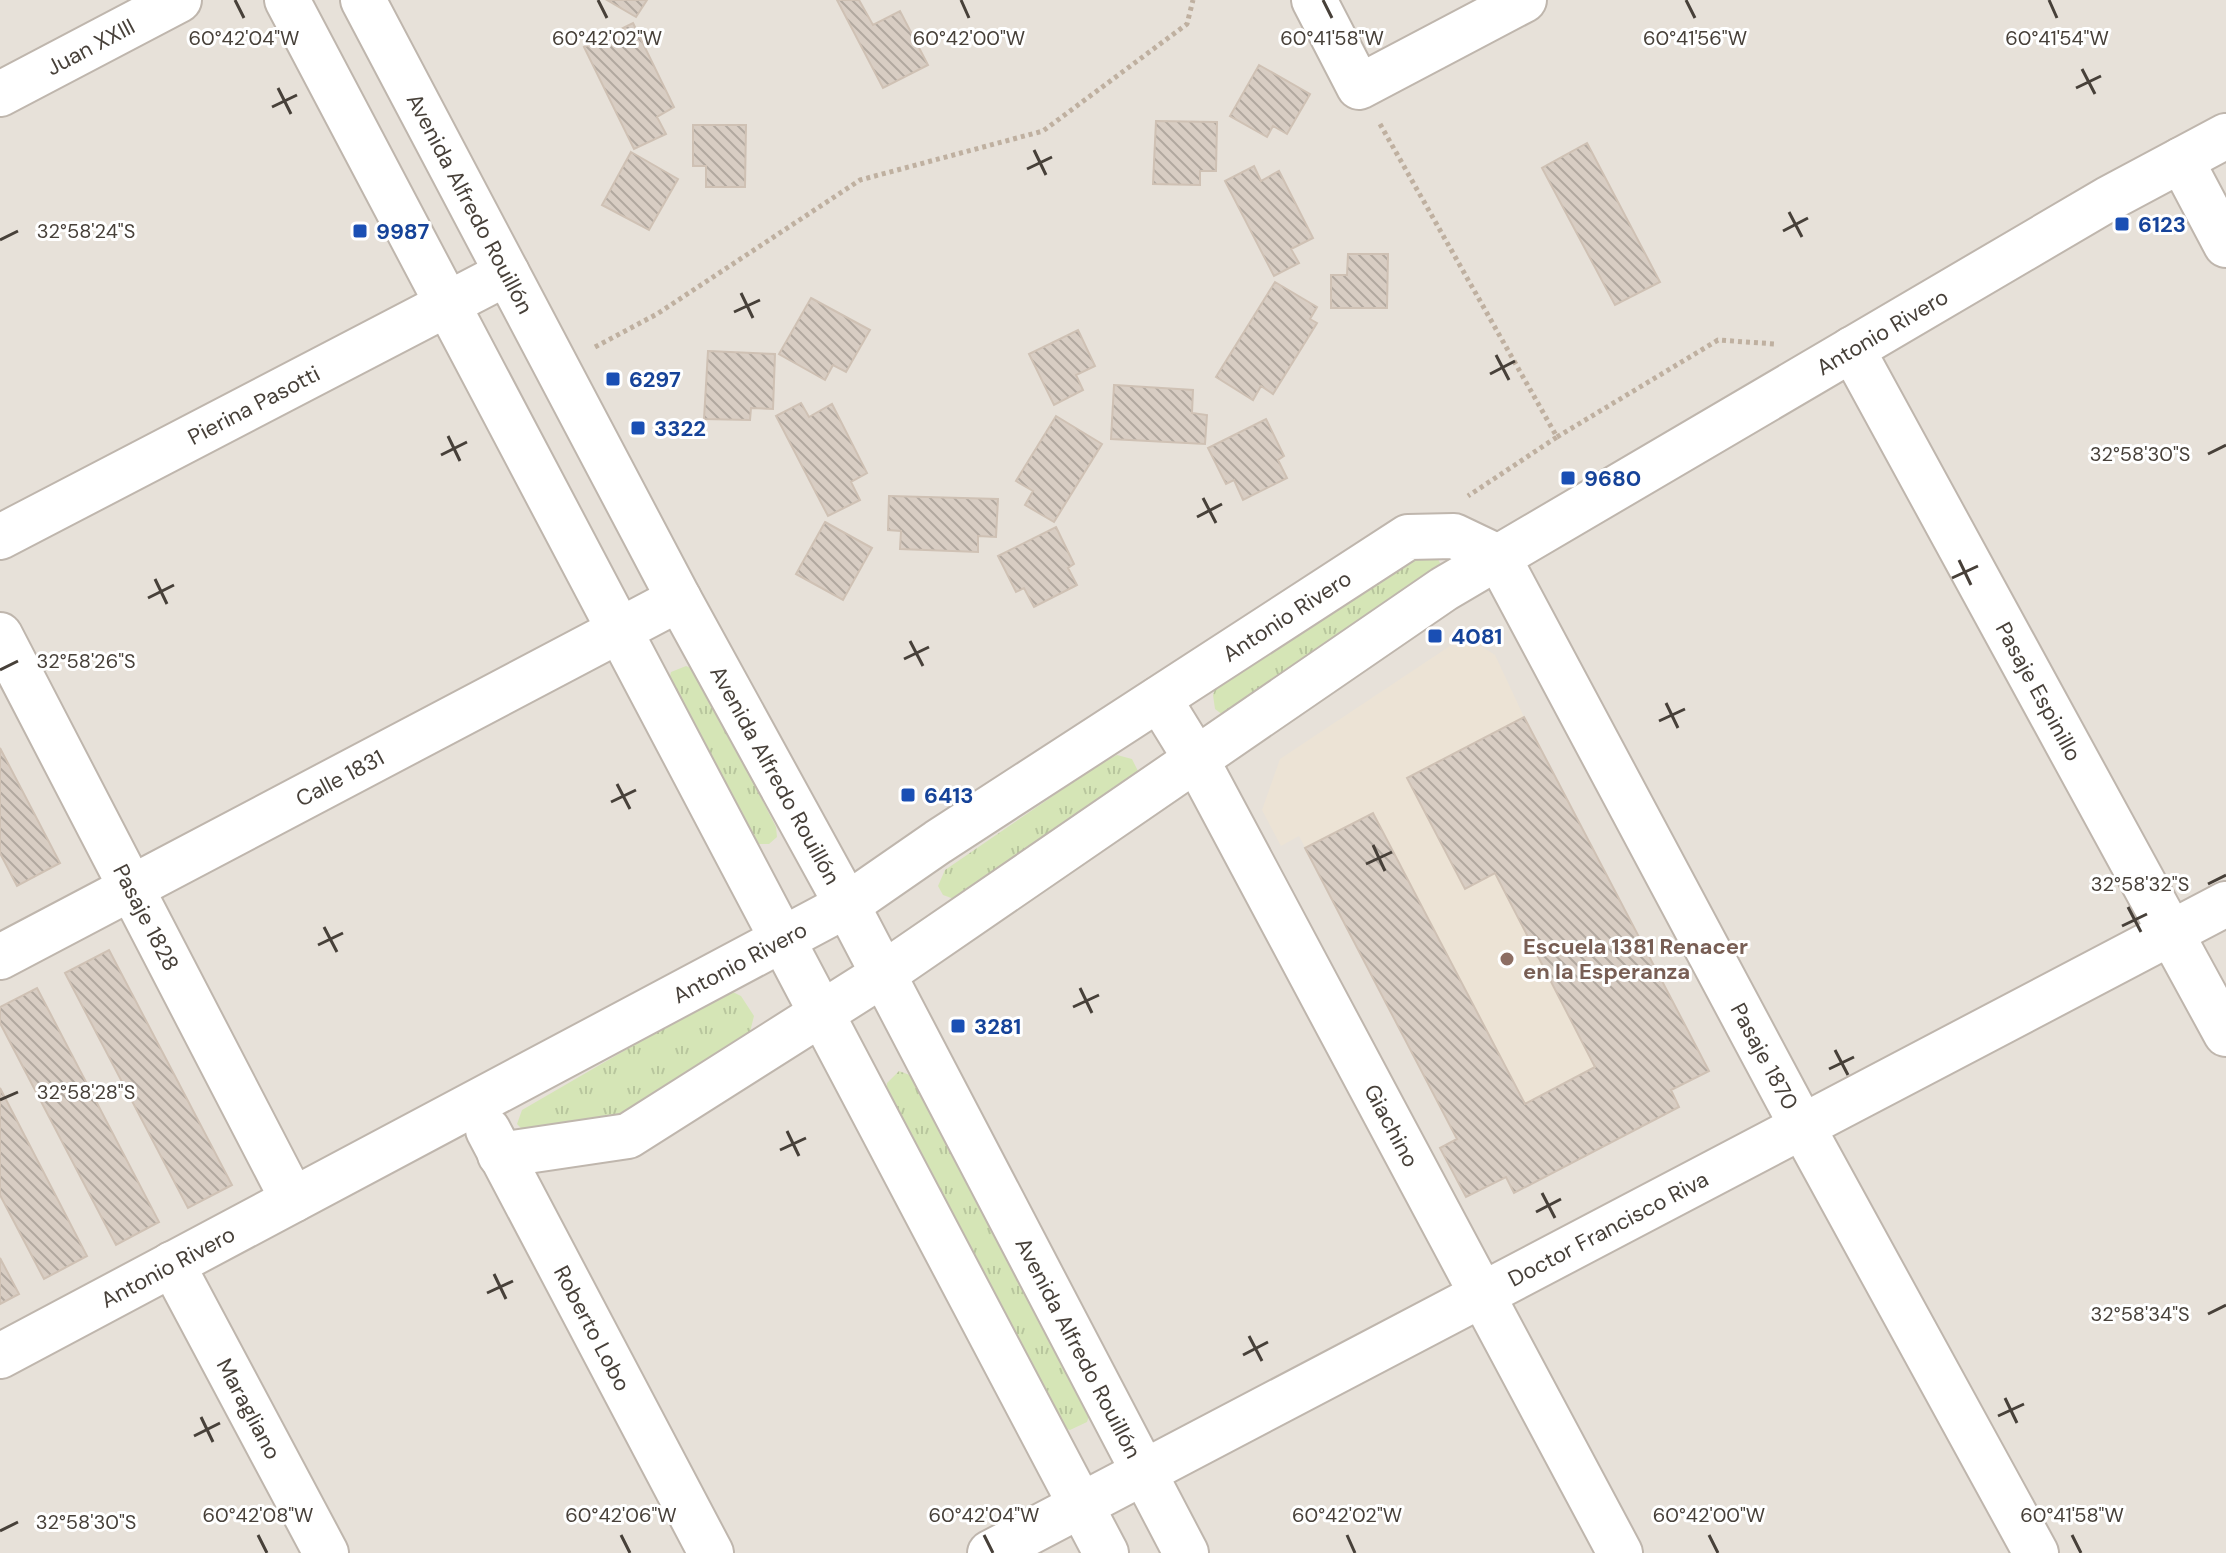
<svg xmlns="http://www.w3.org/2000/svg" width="2226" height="1553" font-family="'DM Sans',sans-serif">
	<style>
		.residential { fill: #e7e1d9 }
		.education { fill: #ece3d5 }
		.grass { fill: url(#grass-tufts) }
		.building { fill: url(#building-back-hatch); stroke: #cfc1b4; stroke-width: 2 }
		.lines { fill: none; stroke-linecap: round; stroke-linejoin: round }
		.minor-casing { stroke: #bfb6ad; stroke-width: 48 }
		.path { stroke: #bfb0a0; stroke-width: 5; stroke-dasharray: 4 4; stroke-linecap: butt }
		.minor { stroke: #fff; stroke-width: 44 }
		.ticks { fill: none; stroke: #474039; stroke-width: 3 }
		.transit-dot { fill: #1a4fb4; stroke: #fff; stroke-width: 3 }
		.education-dot { fill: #8d6e63; stroke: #fff; stroke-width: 3 }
		.labels { text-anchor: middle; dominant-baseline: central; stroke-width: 6; stroke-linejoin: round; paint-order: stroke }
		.street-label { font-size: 22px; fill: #474039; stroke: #fff }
		.transit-label { font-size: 22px; font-weight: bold; fill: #164399; stroke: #fff; text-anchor: start }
		.education-label { font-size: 22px; font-weight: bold; fill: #785e54; stroke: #fff; text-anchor: start }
		.ticks-label { font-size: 20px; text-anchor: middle; fill: #474039; stroke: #fff; stroke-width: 6; stroke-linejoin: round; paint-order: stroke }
	</style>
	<defs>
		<pattern id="grass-tufts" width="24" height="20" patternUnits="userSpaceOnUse" patternTransform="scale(2)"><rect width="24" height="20" fill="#d5e5b6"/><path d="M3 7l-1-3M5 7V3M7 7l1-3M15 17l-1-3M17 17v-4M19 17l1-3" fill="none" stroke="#b8c69d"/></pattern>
		<pattern id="building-back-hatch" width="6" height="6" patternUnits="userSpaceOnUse" patternTransform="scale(2)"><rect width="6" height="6" fill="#d8cdc3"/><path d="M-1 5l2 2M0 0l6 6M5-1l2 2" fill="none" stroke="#b1a89f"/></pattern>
	</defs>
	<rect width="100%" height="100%" fill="#f4f0ea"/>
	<path class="residential" d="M0 0H2226V1553H0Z"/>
	<path class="education" d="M1465 636 1495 655 1524 717 1709 1071 1672 1090 1679 1107 1514 1193 1505 1177 1456 1139 1299 836 1281 846 1262 810 1280 759Z"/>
	<path class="grass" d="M1434 551 1441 565 1437 576 1223 715 1215 709 1213 695 1218 680 1398 558Z
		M686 666 696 670 776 827 777 837 769 844H755L667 689 671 672Z
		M1117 755 1132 759 1138 771 1126 786 983 886 954 899 943 895 938 886 945 870 1101 763Z
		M729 990 741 996 754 1016 750 1032 621 1122 528 1135 517 1124 522 1110Z
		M899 1071 915 1077 1091 1410 1087 1422 1070 1430 1055 1425 886 1096 887 1083Z"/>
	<path class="building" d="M607 0H647L636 17Z
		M837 0H859L873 25 900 11 928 65 883 88Z
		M633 23 674 107 657 117 666 134 634 149 584 47Z
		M1259 65 1310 94 1287 134 1273 126 1267 137 1230 116Z
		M1156 121 1217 122 1216 171H1200V185L1153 184Z
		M693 125H746L745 187H706V166H693Z
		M1587 143 1660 282 1615 305 1542 168Z
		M631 152 678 179 649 230 602 205Z
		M1254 166 1261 181 1279 171 1313 238 1291 249 1299 263 1274 276 1225 181Z
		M1348 254H1388L1387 308H1331V275H1347Z
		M1275 282 1317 307 1310 319 1317 323 1273 394 1261 386 1253 400 1216 377Z
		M811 298 870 330 846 372 833 365 825 380 779 354Z
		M1078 330 1095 366 1076 375 1083 390 1054 405 1029 354Z
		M708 351 775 354 773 409 751 408 750 420 704 419Z
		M1114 385 1193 390 1192 413 1207 415 1205 444 1111 439Z
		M801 403 809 417 832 404 867 473 851 482 860 500 828 516 776 416Z
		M1056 416 1102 444 1054 522 1025 505 1033 491 1016 481Z
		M1266 419 1284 456 1278 460 1287 478 1243 500 1234 480 1226 484 1208 448Z
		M889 496 998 499 996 537 978 536V552L900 549 901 531 888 530Z
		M825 522 872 548 843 600 796 574Z
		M1056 527 1074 564 1068 568 1077 585 1034 607 1024 588 1016 592 998 556Z
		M1524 717 1709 1071 1671 1090 1679 1107 1514 1193 1506 1177 1466 1197 1440 1148 1457 1139 1305 848 1373 813 1525 1104 1595 1067 1495 873 1465 889 1407 778Z
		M0 748 60 863 17 886 0 853Z
		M109 950 232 1185 188 1208 65 973Z
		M37 988 159 1222 116 1245 0 1023V1007Z
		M0 1088 87 1256 44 1279 0 1195Z
		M0 1258 19 1294 0 1304Z"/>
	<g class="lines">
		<g class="minor-casing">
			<g id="minor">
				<path d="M287 0 1106 1553"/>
				<path id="s1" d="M363 0 679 599 847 905 1186 1553"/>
				<path d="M1314 0 1359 87 1524 0"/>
				<path id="s2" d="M0 94 179 0"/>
				<path d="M2181 160 2226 245"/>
				<path id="s3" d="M1852 349 2226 1034"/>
				<path id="s4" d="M0 537 507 273"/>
				<path id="s5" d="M1498 557 1802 1126 2036 1553"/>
				<path id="s6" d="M0 635 293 1200"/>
				<path id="s7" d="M1159 699 1196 759 1620 1553"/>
				<path id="s8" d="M0 957 679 599"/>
				<path id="s9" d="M488 1130 711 1553"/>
				<path id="s10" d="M500 1155 628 1136 882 975 1444 589 2108 199 2226 136"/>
				<path id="s11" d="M172 1264 326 1553"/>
				<path id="s12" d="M0 1356 847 905 938 842 1408 537 1454 536 1498 557"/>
				<path id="s13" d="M990 1553 2226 904"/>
			</g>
		</g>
		<path class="path" d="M1380 124 1557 437 1468 496
			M595 347 657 314 860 180 1043 131 1187 24 1193 0
			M1557 437 1718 340 1775 344"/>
		<use href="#minor" class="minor"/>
	</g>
	<path class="ticks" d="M235 0 244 18M598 0 607 18M961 0 969 18M1323 0 1332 18M1686 0 1695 18M2049 0 2057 18M2082 69 2095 94M278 88 291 114M2076 88 2101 76M272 107 297 95M1034 150 1046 175M1027 169 1052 157M1789 212 1802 237M1783 231 1808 218M0 240 18 231M741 293 753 318M734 312 760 300M1496 355 1509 380M1490 374 1515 361M448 436 460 461M2208 454 2226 445M441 455 467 442M1203 498 1216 523M1197 517 1222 504M1959 560 1971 585M1952 578 1978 566M155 579 167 604M148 598 174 585M910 641 923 666M904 659 929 647M0 670 18 661M1666 703 1678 728M1659 721 1685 709M617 784 630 809M611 802 636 790M1373 845 1385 871M1366 864 1392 852M2208 884 2226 875M2128 907 2141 932M2122 926 2147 914M324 927 337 952M318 945 343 933M1080 988 1092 1013M1073 1007 1099 995M1835 1050 1848 1075M1829 1069 1854 1057M0 1100 18 1092M787 1131 799 1156M780 1150 806 1138M1542 1193 1555 1218M1536 1212 1561 1199M494 1274 506 1299M487 1293 513 1281M2208 1314 2226 1305M1249 1336 1262 1361M1243 1355 1268 1342M2005 1398 2017 1423M1998 1416 2024 1404M201 1417 213 1442M194 1436 220 1423M0 1531 18 1522M258 1535 267 1553M621 1535 630 1553M984 1535 993 1553M1347 1535 1355 1553M1709 1535 1718 1553M2072 1535 2081 1553"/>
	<g class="transit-dot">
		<rect x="2114" y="216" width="16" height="16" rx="4"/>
		<rect x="352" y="223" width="16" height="16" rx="4"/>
		<rect x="605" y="371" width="16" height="16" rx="4"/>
		<rect x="630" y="420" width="16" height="16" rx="4"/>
		<rect x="1560" y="470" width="16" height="16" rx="4"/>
		<rect x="1427" y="628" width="16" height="16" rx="4"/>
		<rect x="900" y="787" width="16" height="16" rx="4"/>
		<rect x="950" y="1018" width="16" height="16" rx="4"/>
	</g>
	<circle class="education-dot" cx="1507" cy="959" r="8"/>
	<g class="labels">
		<g class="street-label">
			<text stroke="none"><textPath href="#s2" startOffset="102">Juan XXIII</textPath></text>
			<text stroke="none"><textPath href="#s1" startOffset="230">Avenida Alfredo Rouillón</textPath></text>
			<text stroke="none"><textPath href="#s10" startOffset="1620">Antonio Rivero</textPath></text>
			<text stroke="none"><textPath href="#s4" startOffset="286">Pierina Pasotti</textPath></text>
			<text stroke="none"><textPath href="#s12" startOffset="1486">Antonio Rivero</textPath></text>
			<text stroke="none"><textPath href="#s3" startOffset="390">Pasaje Espinillo</textPath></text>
			<text stroke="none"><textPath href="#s1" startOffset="878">Avenida Alfredo Rouillón</textPath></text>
			<text stroke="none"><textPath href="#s8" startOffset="384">Calle 1831</textPath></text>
			<text stroke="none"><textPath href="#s6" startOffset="318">Pasaje 1828</textPath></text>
			<text stroke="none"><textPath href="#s12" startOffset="838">Antonio Rivero</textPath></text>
			<text stroke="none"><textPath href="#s5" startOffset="566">Pasaje 1870</textPath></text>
			<text stroke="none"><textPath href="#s7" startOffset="486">Giachino</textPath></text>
			<text stroke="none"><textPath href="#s13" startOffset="698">Doctor Francisco Riva</textPath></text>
			<text stroke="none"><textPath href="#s12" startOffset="190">Antonio Rivero</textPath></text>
			<text stroke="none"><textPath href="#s9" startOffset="224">Roberto Lobo</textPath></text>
			<text stroke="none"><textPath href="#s1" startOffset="1526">Avenida Alfredo Rouillón</textPath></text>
			<text stroke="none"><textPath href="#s11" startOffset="164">Maragliano</textPath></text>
		</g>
		<g class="transit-label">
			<text x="2138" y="224">6123</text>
			<text x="376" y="231">9987</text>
			<text x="629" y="379">6297</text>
			<text x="654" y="428">3322</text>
			<text x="1584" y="478">9680</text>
			<text x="1451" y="636">4081</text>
			<text x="924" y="795">6413</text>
			<text x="974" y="1026">3281</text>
		</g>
		<g class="education-label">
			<text x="1523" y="946">Escuela 1381 Renacer<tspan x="1523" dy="25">en la Esperanza</tspan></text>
		</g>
	</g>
	<g class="ticks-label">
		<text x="607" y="45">60°42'02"W</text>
		<text x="969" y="45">60°42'00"W</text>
		<text x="1695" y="45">60°41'56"W</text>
		<text x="244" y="45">60°42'04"W</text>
		<text x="1332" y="45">60°41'58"W</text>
		<text x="2057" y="45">60°41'54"W</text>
		<text x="86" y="238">32°58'24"S</text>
		<text x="2140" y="461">32°58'30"S</text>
		<text x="86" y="668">32°58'26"S</text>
		<text x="2140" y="891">32°58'32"S</text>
		<text x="86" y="1099">32°58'28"S</text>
		<text x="2140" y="1321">32°58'34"S</text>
		<text x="258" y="1522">60°42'08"W</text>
		<text x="621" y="1522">60°42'06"W</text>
		<text x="984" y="1522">60°42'04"W</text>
		<text x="1347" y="1522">60°42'02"W</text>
		<text x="1709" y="1522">60°42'00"W</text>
		<text x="2072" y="1522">60°41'58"W</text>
		<text x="86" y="1529">32°58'30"S</text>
	</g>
</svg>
